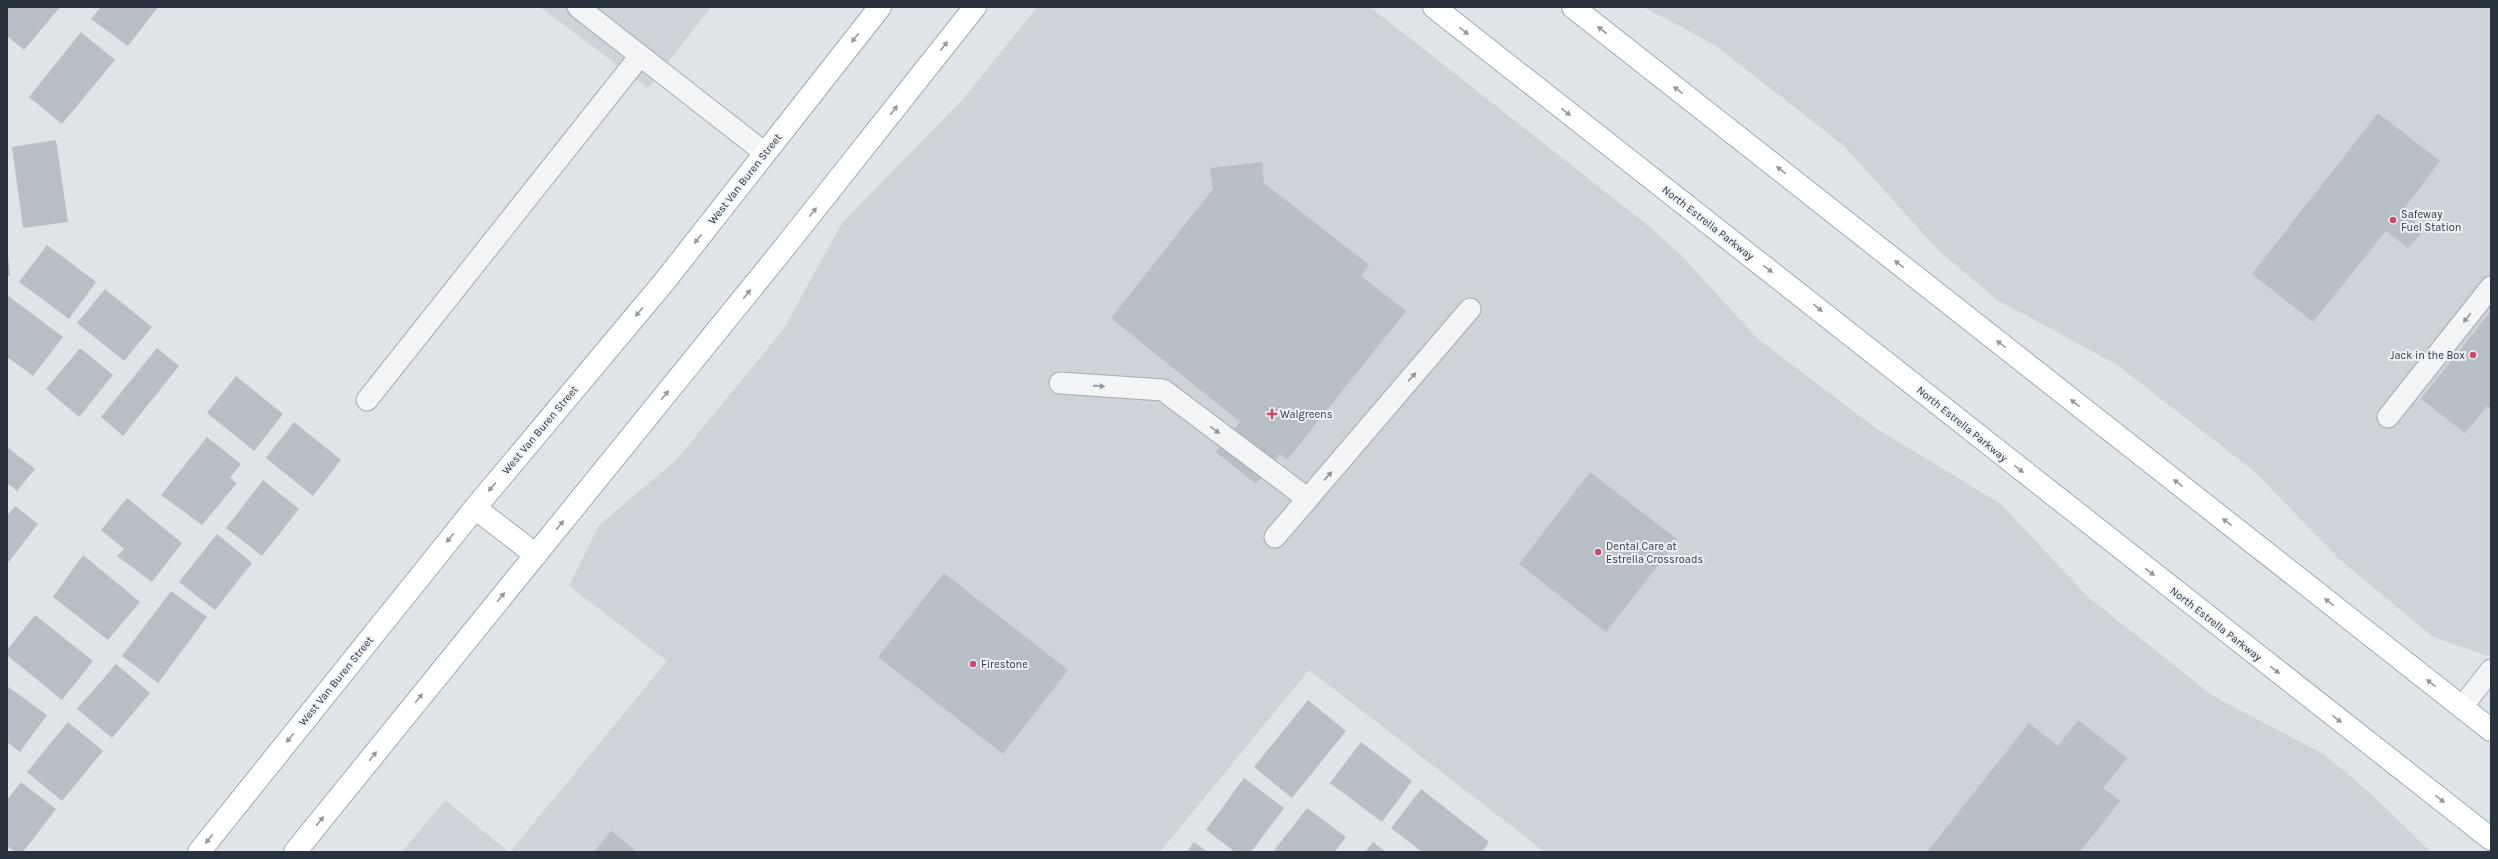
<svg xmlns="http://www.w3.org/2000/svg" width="2498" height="859" font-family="Karla,sans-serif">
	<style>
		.built { fill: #ced3da }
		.building { fill: #b7bec5 }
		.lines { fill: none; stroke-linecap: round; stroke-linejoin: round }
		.lane-casing { stroke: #a5abb2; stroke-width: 23 }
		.primary-casing { stroke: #9faab3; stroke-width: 24 }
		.lane { stroke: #f2f4f6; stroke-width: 21 }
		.primary { stroke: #fff; stroke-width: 22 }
		.oneway { fill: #94999f }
		.oneway2 { fill: #8e949a }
		.poi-dot { fill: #c9486b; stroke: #eff2f6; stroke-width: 1.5 }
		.labels { text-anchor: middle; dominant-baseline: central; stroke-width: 4; stroke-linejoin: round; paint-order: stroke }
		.street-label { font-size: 11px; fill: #29333f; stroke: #eff2f6 }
		.poi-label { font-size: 11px; fill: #29333f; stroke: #eff2f6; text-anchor: start }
	</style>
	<rect width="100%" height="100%" fill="#dfe4e8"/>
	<path class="built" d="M540 7H711L648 88Z
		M1037 7H1370L1650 227 1681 255 1758 339 1877 429 2001 504 2088 597 2213 696 2325 755 2371 794 2431 852H1545L1309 670 1160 852H510L667 661 569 586 599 525 676 460 783 330 842 223 964 98Z
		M1644 7H2491V657L2433 637 2338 558 2255 472 2116 364 1997 300 1938 250 1843 145 1716 46Z
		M445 800 509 852H402Z"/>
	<path class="building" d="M7 7H60L24 50 7 36Z
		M101 7H158L128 46 91 19Z
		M81 32 115 60 62 124 29 97Z
		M2378 113 2440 161 2402 211 2424 230 2408 248 2386 231 2313 322 2252 274Z
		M56 140 68 222 23 228 12 147Z
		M1262 162 1264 183 1369 265 1361 276 1406 311 1287 460 1280 454 1256 484 1216 452 1240 422 1111 318 1213 189 1210 168Z
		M47 245 96 282 69 319 19 282Z
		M8 255 10 276H7V256Z
		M105 289 152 327 124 361 77 323Z
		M7 295 63 337 33 376 7 357Z
		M2491 311V409L2487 406 2465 433 2421 399Z
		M80 348 113 375 79 417 46 389Z
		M157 348 179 366 123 436 101 417Z
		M236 376 283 414 254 451 207 413Z
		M294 422 341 460 313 496 266 458Z
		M207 437 241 464 230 478 237 483 202 525 161 495Z
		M7 447 35 469 17 491 7 483Z
		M1590 472 1678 540 1606 632 1519 564Z
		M263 480 299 509 262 556 226 528Z
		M127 498 182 543 152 582 117 556 124 549 101 530Z
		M15 506 38 524 7 564V516Z
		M217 534 252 563 215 610 179 582Z
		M83 555 140 602 108 640 53 597Z
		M944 573 1068 670 1003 754 878 657Z
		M171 591 207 617 158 683 122 656Z
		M35 615 93 661 62 700 7 655V650Z
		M116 664 150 693 112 738 77 709Z
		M7 686 47 715 20 752 7 742Z
		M1308 700 1346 731 1292 798 1254 767Z
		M2078 720 2127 758 2103 788 2120 801 2080 852H1927L2029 723 2058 746Z
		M68 722 103 751 62 801 27 772Z
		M1361 742 1412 781 1382 822 1330 783Z
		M1244 778 1284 808 1251 852H1235L1206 830Z
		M21 782 56 809 23 852H15L7 846V800Z
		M1421 789 1489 842 1482 852H1422L1391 828Z
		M1307 808 1346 837 1335 852H1273Z
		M611 831 637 852H594Z
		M1194 842 1208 852H1187Z
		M1373 842 1386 852H1365Z"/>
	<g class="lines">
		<g class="lane-casing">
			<path id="lane" d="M578 7 765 153
				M1060 383 1163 390 1308 499
				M367 400 640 56
				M2388 417 2491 287
				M1275 537 1470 309
				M2462 707 2491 670"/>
		</g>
		<g class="primary-casing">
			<path id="primary" d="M1434 7 2491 839
				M1573 7 2491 730
				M475 508 536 555
				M199 852 475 508 664 282 880 7
				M295 852 788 243 975 7"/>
		</g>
		<use href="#lane" class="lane"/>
		<use href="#primary" class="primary"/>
	</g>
	<defs><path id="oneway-solid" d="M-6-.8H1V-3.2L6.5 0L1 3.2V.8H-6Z"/></defs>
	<g class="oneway">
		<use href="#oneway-solid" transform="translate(1602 30) rotate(-142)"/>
		<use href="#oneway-solid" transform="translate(1464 31) rotate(38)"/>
		<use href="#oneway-solid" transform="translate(855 38) rotate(128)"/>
		<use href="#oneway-solid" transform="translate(944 46) rotate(-52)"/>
		<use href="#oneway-solid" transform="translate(1678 90) rotate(-142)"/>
		<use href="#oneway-solid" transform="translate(894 110) rotate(-52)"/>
		<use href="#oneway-solid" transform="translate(1566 112) rotate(38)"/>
		<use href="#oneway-solid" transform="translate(1781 170) rotate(-142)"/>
		<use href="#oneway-solid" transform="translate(813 212) rotate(-52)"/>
		<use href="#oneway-solid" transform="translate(698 239) rotate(128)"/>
		<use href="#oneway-solid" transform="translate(1899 264) rotate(-142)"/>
		<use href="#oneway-solid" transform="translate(1768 269) rotate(38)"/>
		<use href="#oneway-solid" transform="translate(747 294) rotate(-51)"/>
		<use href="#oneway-solid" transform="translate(1818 308) rotate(39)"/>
		<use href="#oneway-solid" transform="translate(639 312) rotate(130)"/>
		<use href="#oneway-solid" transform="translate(2001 344) rotate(-142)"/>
		<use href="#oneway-solid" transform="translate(665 395) rotate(-51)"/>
		<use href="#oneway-solid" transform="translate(2075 403) rotate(-142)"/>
		<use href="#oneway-solid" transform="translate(2019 469) rotate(38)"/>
		<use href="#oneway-solid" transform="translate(2178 483) rotate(-142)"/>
		<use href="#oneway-solid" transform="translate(492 487) rotate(130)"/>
		<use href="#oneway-solid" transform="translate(2227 522) rotate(-142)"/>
		<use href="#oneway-solid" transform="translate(560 525) rotate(-51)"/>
		<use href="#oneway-solid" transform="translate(450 538) rotate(129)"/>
		<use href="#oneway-solid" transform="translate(2150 572) rotate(38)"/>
		<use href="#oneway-solid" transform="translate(501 597) rotate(-51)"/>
		<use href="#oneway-solid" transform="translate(2329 602) rotate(-142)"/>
		<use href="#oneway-solid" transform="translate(2275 670) rotate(38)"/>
		<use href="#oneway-solid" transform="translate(2431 683) rotate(-142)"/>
		<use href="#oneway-solid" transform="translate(419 698) rotate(-51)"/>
		<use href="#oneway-solid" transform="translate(2337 719) rotate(38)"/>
		<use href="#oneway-solid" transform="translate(290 738) rotate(129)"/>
		<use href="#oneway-solid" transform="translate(373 756) rotate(-51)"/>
		<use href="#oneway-solid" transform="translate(2440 799) rotate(38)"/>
		<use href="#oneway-solid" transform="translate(320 821) rotate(-51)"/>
		<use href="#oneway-solid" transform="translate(209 839) rotate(129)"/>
	</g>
	<g class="oneway2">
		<use href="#oneway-solid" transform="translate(2467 318) rotate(128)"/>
		<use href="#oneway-solid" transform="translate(1412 377) rotate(-49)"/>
		<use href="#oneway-solid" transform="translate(1099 386) rotate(4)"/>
		<use href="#oneway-solid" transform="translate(1215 430) rotate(37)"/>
		<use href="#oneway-solid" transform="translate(1328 476) rotate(-49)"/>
	</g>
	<g class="poi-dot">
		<circle cx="2393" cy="220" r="4"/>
		<circle cx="2473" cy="355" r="4"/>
		<path d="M1270 408h4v4h4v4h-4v4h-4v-4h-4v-4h4z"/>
		<circle cx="1598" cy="552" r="4"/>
		<circle cx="973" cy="664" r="4"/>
	</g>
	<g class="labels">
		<g class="street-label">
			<text transform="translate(745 179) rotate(-52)">West Van Buren Street</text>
			<text transform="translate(1708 223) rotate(38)">North Estrella Parkway</text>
			<text transform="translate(1962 424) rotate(39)">North Estrella Parkway</text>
			<text transform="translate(540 430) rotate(-50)">West Van Buren Street</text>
			<text transform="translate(2216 624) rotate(38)">North Estrella Parkway</text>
			<text transform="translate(336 681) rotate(-51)">West Van Buren Street</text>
		</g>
		<g class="poi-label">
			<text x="2401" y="214">Safeway<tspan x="2401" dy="13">Fuel Station</tspan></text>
			<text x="2465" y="355" text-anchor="end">Jack in the Box</text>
			<text x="1280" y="414">Walgreens</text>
			<text x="1606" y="546">Dental Care at<tspan x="1606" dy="13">Estrella Crossroads</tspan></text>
			<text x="981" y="664">Firestone</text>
		</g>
	</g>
	<rect width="2498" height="859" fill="none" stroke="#29333f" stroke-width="16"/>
</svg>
